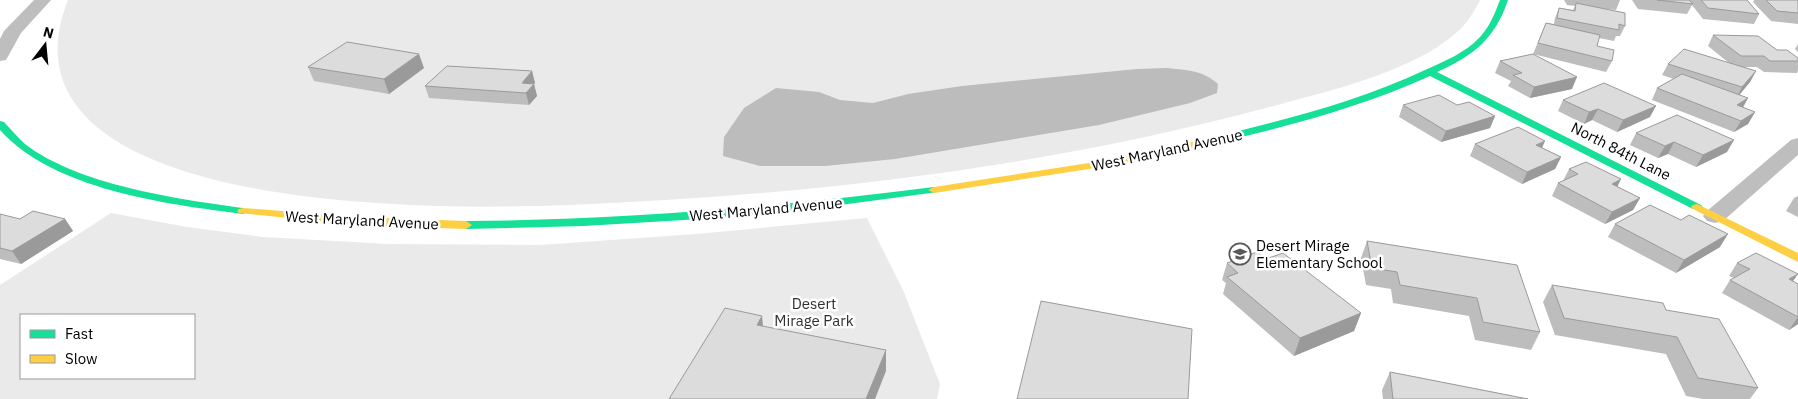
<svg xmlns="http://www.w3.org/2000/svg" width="1798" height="399" font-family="'IBM Plex Sans',sans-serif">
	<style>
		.green { fill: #eaeaea; fill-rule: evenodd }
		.water { fill: #bcbcbc }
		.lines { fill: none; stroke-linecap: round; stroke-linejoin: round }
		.street { fill: #bebebe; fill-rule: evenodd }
		.fast { fill: #16e098; fill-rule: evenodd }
		.slow { fill: #ffcf43; fill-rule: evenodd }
		.wall { fill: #bdbdbd }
		.shaded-wall { fill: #9a9a9a }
		.building { fill: #dcdcdc; stroke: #9a9a9a }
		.labels { text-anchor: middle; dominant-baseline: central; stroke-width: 5; stroke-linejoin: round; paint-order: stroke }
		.street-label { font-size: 15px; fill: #000; stroke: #fff }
		.poi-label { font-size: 15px; fill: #000; stroke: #fff; text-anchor: start }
		.park-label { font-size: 15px; fill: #2f2f2f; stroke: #fff }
	</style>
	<rect width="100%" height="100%" fill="#fff"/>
	<path class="green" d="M68 0H1480C1474 12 1467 24 1456 33 1411 73 1324 92 1266 108 1071 160 867 188 665 200 570 206 473 210 378 203 285 197 0 171 68 0Z
		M111 213 187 227 263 237 389 244 540 245 696 234 867 218 903 290 940 384 937 399H0V285ZM21 315H194V378H21Z"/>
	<path class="water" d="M1166 68C1186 70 1203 70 1218 84L1217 93 1190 103 1099 125 895 159 825 166H760L723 156 724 137 744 108 776 88 819 92 840 100 873 103 908 94 962 86 1137 69Z"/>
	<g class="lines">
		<path class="street" d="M34 0H51L21 33 6 60 0 61V39L4 31Z
			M1798 138V155L1723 221 1715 223 1707 221 1703 216 1707 211 1791 140Z"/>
		<path class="fast" d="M1500 0H1508C1495 39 1473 56 1437 72L1701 205 1703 207 1701 209H1693L1430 76C1359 108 1286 127 1211 144L1206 141 1207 139C1282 120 1355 103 1425 70 1445 61 1465 53 1480 37 1490 26 1495 13 1500 0Z
			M0 121 4 122C11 129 17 137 25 144 78 185 177 199 243 208L249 211 243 214C166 204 54 190 0 130Z
			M934 187 940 190 938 192 818 208 701 219 584 226 466 229 460 225 466 221C623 220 778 207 934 187Z"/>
		<path class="slow" d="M1211 138 1216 141 1215 143 1108 166 934 193 928 190 934 187 1108 160Z
			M1697 204 1798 253V262L1693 209 1691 207 1693 205Z
			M243 208 357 217 466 221 472 225 466 229 357 225 239 213 237 211 239 209Z"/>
	</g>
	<path class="wall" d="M1564 0H1620L1616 10 1606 9 1625 26 1620 36H1616L1614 41 1599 38 1597 46 1612 61 1606 72 1533 54 1572 89 1530 98 1508 86 1511 81 1495 73 1500 61 1533 54 1546 23 1554 24 1555 18 1559 8 1573 10 1575 6 1567 5Z
		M1632 0H1747L1759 14 1754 24 1703 19 1692 5 1687 14 1638 9Z
		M1754 0H1798V24L1771 21 1753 2Z
		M1713 35 1777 50 1798 58V70L1797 73 1764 72 1757 67H1743L1756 71 1750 82 1739 95 1748 98 1743 108 1755 112 1748 124 1734 132 1652 100 1657 88 1674 79 1662 75 1668 64 1729 63 1708 46Z
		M1798 44V52L1795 49Z
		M308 67 424 68 389 94 314 81Z
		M532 71 535 83 534 84 537 96 529 105 429 98 425 86Z
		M1563 100 1650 117 1617 132 1592 120 1584 124 1558 111Z
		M1403 105 1495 116 1490 128 1441 142 1399 117Z
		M1636 133 1727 152 1696 167 1668 154 1658 158 1630 145Z
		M1475 144 1542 148 1561 157 1555 169 1522 184 1470 156Z
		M1569 169 1618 187 1640 198 1633 210 1605 224 1552 196 1558 183 1563 181Z
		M1798 196V217L1786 211 1794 198Z
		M0 214 20 219H65L73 231 21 264 0 259Z
		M1615 224 1720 247 1676 273 1608 237Z
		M1367 241 1540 332 1531 350 1475 340 1469 316 1393 303 1391 289 1366 285 1361 258Z
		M1266 259 1361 313 1354 331 1294 356 1223 294 1226 283 1222 280 1227 263Z
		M1737 263 1793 281 1798 284V324L1789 330 1722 293 1730 280 1734 278 1729 276Z
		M1552 285 1666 310 1758 388 1750 399H1703L1686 396 1666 354 1555 335 1543 302Z
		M1390 372 1528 399H1383L1382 390Z"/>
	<path class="shaded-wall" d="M419 54 424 68 389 94 384 79Z
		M532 71 535 83 526 93 522 83Z
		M1756 71 1750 82 1736 99 1742 87Z
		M1577 77 1572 89 1530 98 1534 87Z
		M534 84 537 96 529 105 526 93Z
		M1748 98 1741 110 1730 117 1737 105Z
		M1656 106 1650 117 1617 132 1623 120Z
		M1598 109 1592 120 1584 124 1589 112Z
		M1755 112 1748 124 1734 132 1741 121Z
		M1495 116 1490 128 1441 142 1446 131Z
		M1734 140 1727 152 1696 167 1703 155Z
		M1545 141 1540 153 1536 145Z
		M1674 142 1668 154 1658 158 1665 146Z
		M1561 157 1555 169 1522 184 1527 172Z
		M1621 179 1615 192 1612 184Z
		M1640 198 1633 210 1605 224 1612 212Z
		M65 219 73 231 21 264 12 251Z
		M1728 234 1720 247 1676 273 1684 260Z
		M1798 274 1789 287V279Z
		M1361 313 1354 331 1294 356 1300 338Z
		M762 316 764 336 757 325Z
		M1798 317V324L1789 330Z
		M886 350V371L875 399H866Z"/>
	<path class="building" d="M1657 0H1689L1693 4Z
		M1701 0H1747L1759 14 1708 8Z
		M1766 0H1798V13L1777 11Z
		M1576 3 1625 13V26L1619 24V30L1557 18 1559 8 1575 11Z
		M1546 23 1600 35 1597 46 1614 50 1612 61 1538 43Z
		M1713 35 1758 36 1777 50H1787L1798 58V61H1770L1764 56H1741Z
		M347 42 419 54 384 79 308 67Z
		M1684 49 1756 71 1742 87 1668 64Z
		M1533 54 1577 77 1534 87 1513 75 1522 73 1500 61Z
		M447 66 532 71 522 83 534 84 526 93 425 86Z
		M1682 74 1748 98 1737 105 1755 112 1741 121 1657 88Z
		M1604 83 1656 106 1623 120 1598 109 1589 112 1563 100Z
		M1439 95 1457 105 1469 102 1495 116 1446 131 1403 105Z
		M1677 115 1734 140 1703 155 1674 142 1665 146 1636 133Z
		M1518 127 1545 141 1536 145 1561 157 1527 172 1475 144Z
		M1586 162 1621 179 1612 184 1640 198 1612 212 1558 183 1578 174 1569 169Z
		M1650 205 1681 220 1689 215 1728 234 1684 260 1615 224Z
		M33 211 65 219 12 251 0 248V214L20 219Z
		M1367 241 1517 265 1540 332 1483 322 1477 298 1400 285 1397 272 1372 268Z
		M1257 252 1266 259 1283 253 1361 313 1300 338 1227 277 1238 273 1227 263Z
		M1756 253 1798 274 1789 279 1798 284V317L1730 280 1750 269 1737 263Z
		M1552 285 1663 303 1666 310 1719 319 1758 388 1698 378 1677 337 1564 318Z
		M1041 301 1192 329 1188 399H1017Z
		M725 308 762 316 757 325 886 350 866 399H669Z
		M1390 372 1528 399H1393Z"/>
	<defs>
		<g id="school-ring" transform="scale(1.125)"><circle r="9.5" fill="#fff" stroke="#595959" stroke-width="1.5"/><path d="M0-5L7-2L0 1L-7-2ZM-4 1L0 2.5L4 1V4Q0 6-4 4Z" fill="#595959"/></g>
	</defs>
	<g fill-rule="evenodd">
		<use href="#school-ring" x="1240" y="254"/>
	</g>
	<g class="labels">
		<g class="street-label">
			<text transform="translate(1167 150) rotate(-12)">West Maryland Avenue</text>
			<text transform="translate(1621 151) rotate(27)">North 84th Lane</text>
			<text transform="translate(766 209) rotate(-5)">West Maryland Avenue</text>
			<text transform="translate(362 220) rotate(3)">West Maryland Avenue</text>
		</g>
		<g class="poi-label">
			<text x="1256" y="245">Desert Mirage<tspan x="1256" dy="17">Elementary School</tspan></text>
		</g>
		<g class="park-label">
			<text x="814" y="303">Desert<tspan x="814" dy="17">Mirage Park</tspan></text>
		</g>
	</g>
	<rect x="20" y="314" width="175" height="65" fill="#ffffff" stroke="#999999"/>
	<rect x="30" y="330" width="25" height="8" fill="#16e098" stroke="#999999"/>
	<text x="65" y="339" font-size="15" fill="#000000">Fast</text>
	<rect x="30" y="355" width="25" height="8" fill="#ffcf43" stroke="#999999"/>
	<text x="65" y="364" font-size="15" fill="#000000">Slow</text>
	<g transform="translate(45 45) rotate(16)" stroke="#ffffff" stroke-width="4" paint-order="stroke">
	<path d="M0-4L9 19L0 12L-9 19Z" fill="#000000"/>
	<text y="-8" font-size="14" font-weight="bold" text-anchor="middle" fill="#000000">N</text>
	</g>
</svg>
